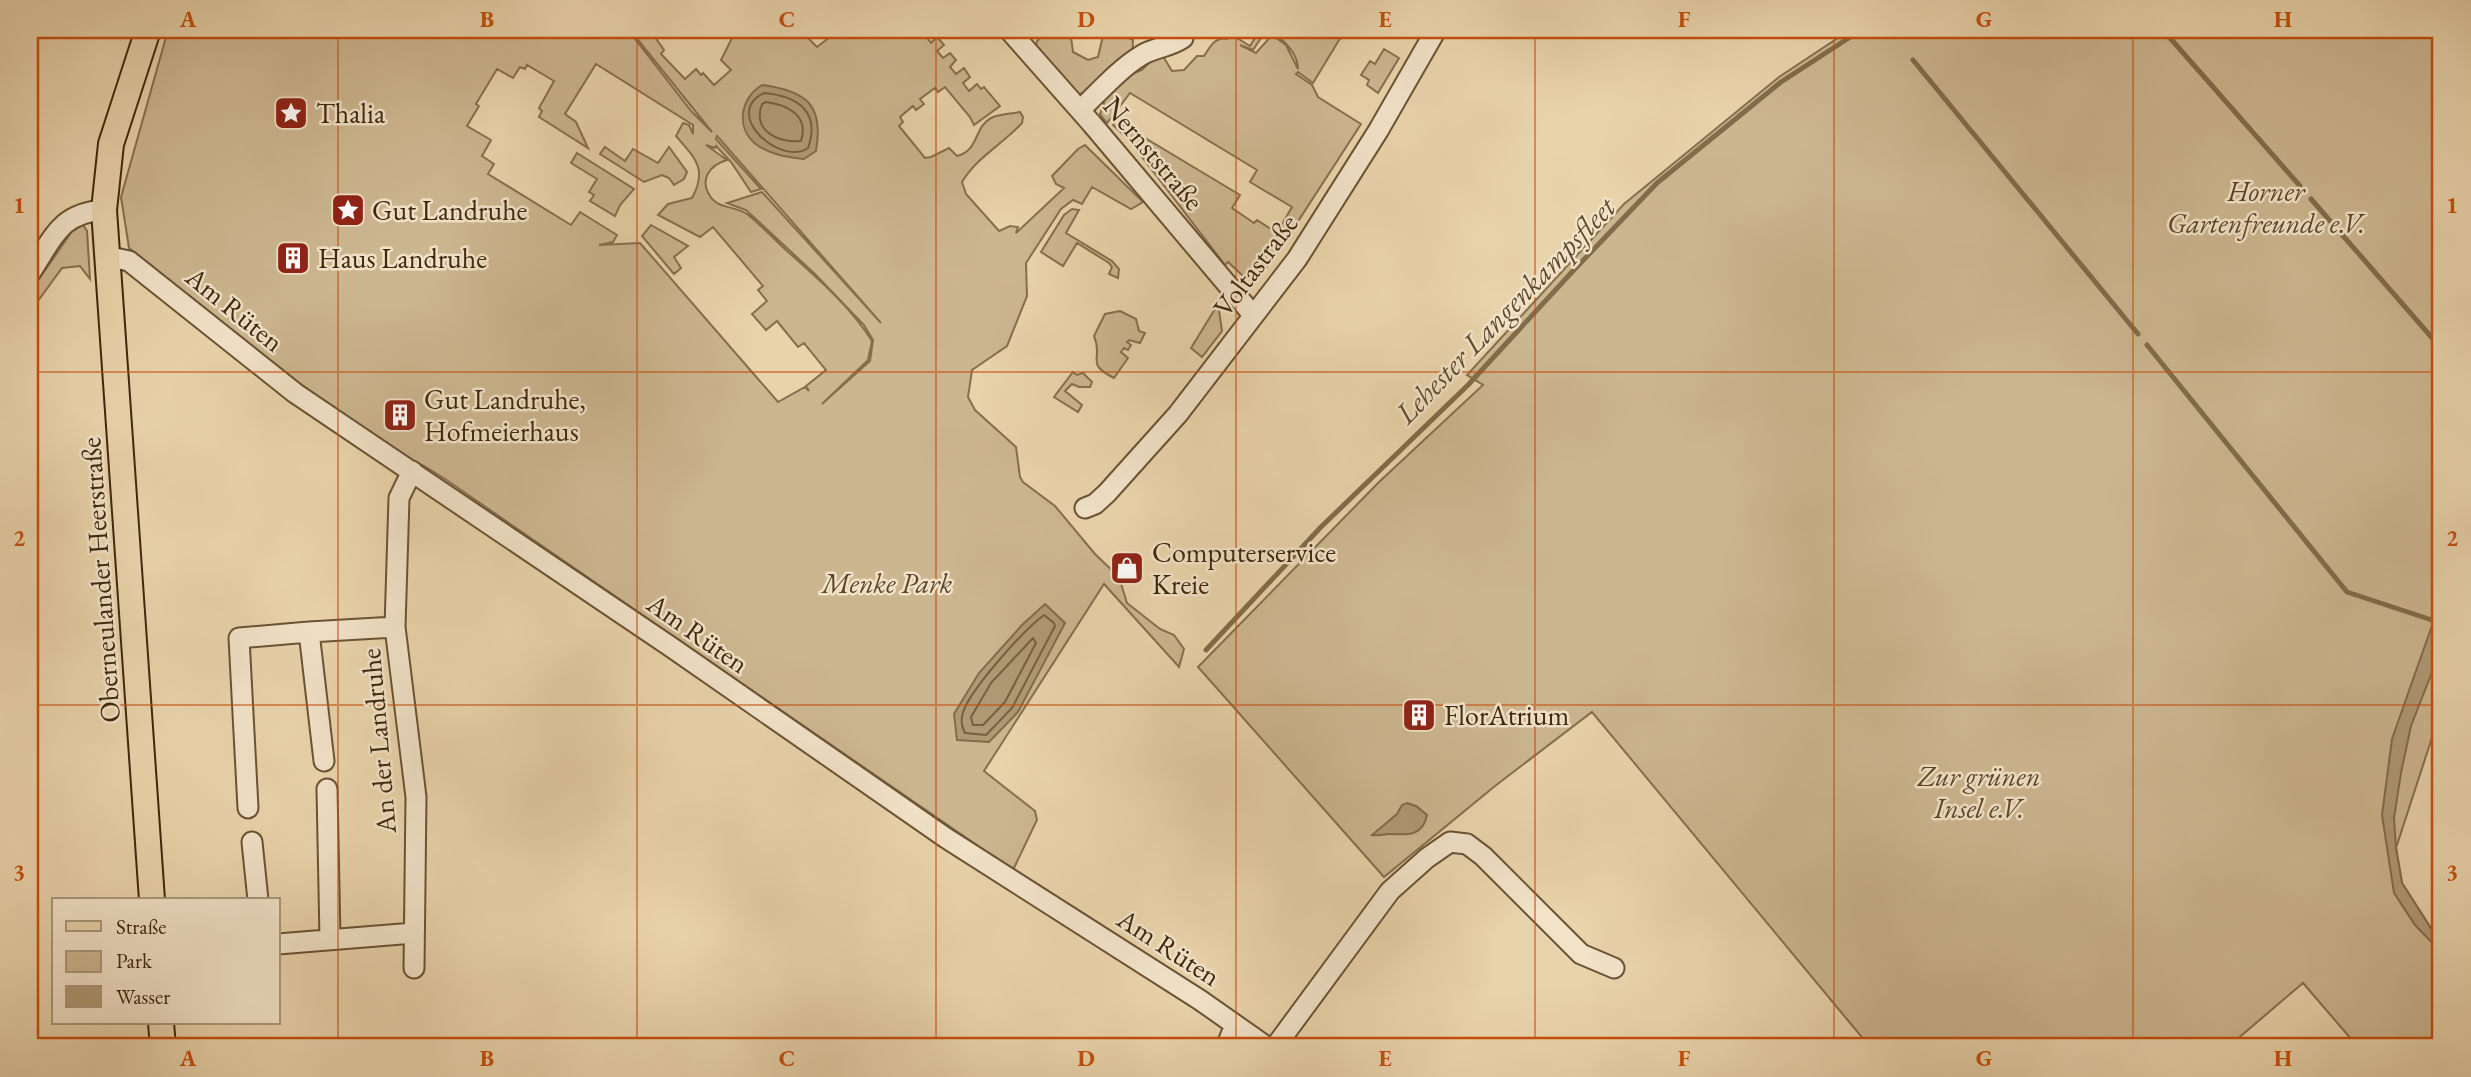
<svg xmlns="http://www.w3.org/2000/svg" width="2471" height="1077" font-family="'EB Garamond',serif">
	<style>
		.green { fill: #ccb690; stroke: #866f4e; stroke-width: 2; fill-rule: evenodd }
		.water { fill: #af9975; stroke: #826c4b; stroke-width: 2 }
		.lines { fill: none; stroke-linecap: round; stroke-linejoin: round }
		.shore { stroke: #776041; stroke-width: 2 }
		.stream { stroke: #826c4b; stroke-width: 5 }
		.minor-casing { stroke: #6a5334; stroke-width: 23 }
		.major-casing { stroke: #3f280d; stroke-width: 28 }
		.minor { stroke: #f1e2c8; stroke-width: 19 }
		.major { stroke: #e9d3ab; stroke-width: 24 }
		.grid { fill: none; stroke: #c64f0c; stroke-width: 2; stroke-opacity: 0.55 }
		.labels { text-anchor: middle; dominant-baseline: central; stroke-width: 5; stroke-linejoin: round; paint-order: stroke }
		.poi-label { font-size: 28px; fill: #3f280d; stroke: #f1e2c8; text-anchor: start }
		.street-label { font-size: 28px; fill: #3f280d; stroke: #f1e2c8 }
		.park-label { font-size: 28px; font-style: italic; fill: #5b4427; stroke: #f1e2c8 }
		.water-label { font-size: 30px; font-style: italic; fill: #614a2c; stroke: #f1e2c8 }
		.neatline { fill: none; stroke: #c64f0c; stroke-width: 2.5 }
		.grid-label { font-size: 23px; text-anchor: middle; font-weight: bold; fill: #c64f0c }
	</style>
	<rect width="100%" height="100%" fill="#e9d3ab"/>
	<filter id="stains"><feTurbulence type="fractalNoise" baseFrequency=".00286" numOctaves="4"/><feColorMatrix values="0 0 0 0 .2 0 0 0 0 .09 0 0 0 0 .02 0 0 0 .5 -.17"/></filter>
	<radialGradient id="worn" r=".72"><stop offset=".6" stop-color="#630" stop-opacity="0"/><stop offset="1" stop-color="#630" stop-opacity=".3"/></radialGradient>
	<path class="green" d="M168 30H628L692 112 712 132 630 30H650L664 50 661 54 685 79 696 69 701 75 703 73 714 85 731 70 721 60 736 30H800L817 47 839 30H931L925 35 931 43 937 37 944 45 937 51 943 58 950 53 956 60 950 67 956 74 964 68 970 77 963 83 969 91 977 84 981 89 984 87 1000 106 974 125 970 117 945 87 938 92 935 88 920 99 924 104 916 110 913 106 900 117 903 122 899 126 925 158 931 157 949 148 957 156C979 151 974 127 991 118 999 114 1011 114 1020 112L1023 117 1022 123C1003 144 977 157 962 182L966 194 999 231 1010 226 1018 227 1016 233 1064 188 1056 184 1052 176 1078 149 1085 145 1143 202 1131 209 1092 187 1082 204 1073 200 1061 209 1026 263 1027 296 1007 346 972 370 968 397 975 410 1016 447 1020 477 1023 482 1055 506 1095 554 1119 577 1127 603 1160 629 1174 635 1184 649 1179 667 1104 584 984 771 1035 811 1037 820 1013 870 445 479 424 466 403 456 322 401 129 248 121 197ZM596 64 693 125V134L689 125 683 123 676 136C695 158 708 169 692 198L668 204 658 215 700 237 713 227 763 286 758 290 767 301 752 314 766 330 777 321 798 347 804 343 826 370 806 386 809 391 805 387 778 402 640 243 599 245 613 242 617 235 580 212 571 225 488 174 494 164 482 156 491 140 467 126 479 106 476 104 497 69 513 78 520 67 525 69 527 65 554 81 539 108 542 111 539 117 588 148 576 122 565 114ZM717 136 881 323 762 192 727 203 746 210 815 274 864 325 873 340 870 361 822 404 868 360 872 341C851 307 817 278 787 251 774 239 761 225 747 214 736 206 718 209 710 196 699 179 710 165 727 160L706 145 715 148 716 146 731 162 751 192 761 189 716 139Z
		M1049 30H1060L1071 37 1073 52 1088 60 1098 57 1103 36 1113 30 1133 40 1132 61 1091 85 1089 92 1074 95 1054 72V66L1035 51 1037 41Z
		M1220 30H1224L1250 46 1260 30 1265 32 1253 50 1240 45 1256 53 1272 35 1286 45 1298 69C1298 53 1284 41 1273 32L1274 30H1349L1339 40 1313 83 1298 72 1296 74 1312 85 1318 97 1361 124 1273 260 1258 276H1243L1228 262 1225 265 1129 140 1113 125 1115 120 1240 195 1232 208 1254 223 1257 220 1277 233 1292 207 1250 182 1257 170 1130 93 1107 123 1100 114 1104 103 1098 95 1127 76 1142 70 1154 58H1164L1172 71 1184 70 1197 56H1204C1210 47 1215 36 1228 39L1219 32Z
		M1850 30H2441V710L2396 848 2402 883 2436 936 2441 941V1047H2358L2303 983 2228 1047H1870L1592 712 1495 786 1384 877 1198 667 1379 482 1483 385 1467 375 1624 204 1779 77Z
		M1384 49 1399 58 1378 93 1367 85 1369 80 1361 75 1370 61 1375 64Z
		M605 147 625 161 633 149 658 163 669 147 687 172 684 179 674 185 669 178 662 175 644 182 600 154Z
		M577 153 634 189 620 205 615 216 590 201 594 195 589 192 597 179 571 163Z
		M1072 209 1079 210 1066 233 1112 261 1119 269 1118 278 1109 274 1112 267 1109 263 1077 243 1063 266 1041 252 1064 215Z
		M77 224 83 225 87 231 90 279 80 266 62 268 35 305H30V292Z
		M651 225 688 246 674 257 681 268 674 274 642 236Z
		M1218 304 1222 331 1202 357 1191 348Z
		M1120 311 1136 319 1139 331 1145 333 1140 343 1129 340 1127 342 1131 345 1128 350 1124 348 1121 352 1128 358 1114 378C1084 363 1104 359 1094 336L1105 314Z
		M1073 372 1077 375 1083 373 1092 382 1090 387H1079L1072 384 1065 391 1082 405 1078 412 1054 397Z"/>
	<path class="water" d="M762 85C807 91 824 105 816 151L804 159C788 157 771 155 757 145 735 129 740 98 762 85Z
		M2441 600V649L2411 726 2401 773 2394 818 2396 848 2402 883 2436 936 2441 941V952L2415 925 2394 893 2382 815 2392 739Z
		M1045 604 1065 623 1018 712 989 742 957 740 954 714 979 673 1022 625Z
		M1407 803 1416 806 1427 815C1423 836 1408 835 1390 834 1383 834 1379 836 1372 835L1397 814 1402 805Z"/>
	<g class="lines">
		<path class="shore" d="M764 93C797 96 821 111 808 148 781 167 721 114 764 93Z
			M766 102C789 105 809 116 801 141 778 143 752 131 762 104Z
			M1044 615 1054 623 1055 626 1012 708 986 735 965 733C963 729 961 722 962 717 964 695 1025 629 1044 615Z
			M1033 638 1036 643 1005 702 983 725H973L971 717 991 683Z"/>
		<path class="stream" d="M2163 30 2300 186
			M1913 60 2138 334
			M2311 199 2441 348
			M2147 345 2347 592 2441 623
			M1206 650 1321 527 1468 385 1572 272 1657 183 1781 82 1861 30"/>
		<g class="minor-casing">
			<path id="minor" d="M1009 30 1092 124 1253 315
				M1080 110C1100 91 1119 69 1142 55 1155 47 1171 47 1183 38
				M106 256 129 261 295 393 671 647 946 838 1200 1000 1267 1047
				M30 273C53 239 59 213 104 210
				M412 471 399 498 395 627 416 797 414 968
				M1085 508 1095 504 1107 493 1178 414 1297 259 1378 131 1436 30
				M324 761 309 632 395 627
				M327 789 330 939
				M248 808 239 638 309 632
				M252 842 258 900
				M278 944 414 933
				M1226 1047 1235 1025
				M1275 1047 1390 891 1427 858 1450 842 1467 844 1483 856 1581 954 1614 968"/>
		</g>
		<g class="major-casing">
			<path id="major" d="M148 30 111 144 104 210 152 900
				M161 1023 163 1047"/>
		</g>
		<use href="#minor" class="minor"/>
		<use href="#major" class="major"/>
	</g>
	<path class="grid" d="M338 30V1047M637 30V1047M936 30V1047M1236 30V1047M1535 30V1047M1834 30V1047M2133 30V1047M30 372H2441M30 705H2441"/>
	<defs>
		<g id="sight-square" transform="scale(1.75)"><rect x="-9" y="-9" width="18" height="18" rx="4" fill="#8f2418" stroke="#f1e2c8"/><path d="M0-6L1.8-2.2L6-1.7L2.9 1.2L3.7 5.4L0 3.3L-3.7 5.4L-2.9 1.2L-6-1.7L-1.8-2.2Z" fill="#fff"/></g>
		<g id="building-square" transform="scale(1.75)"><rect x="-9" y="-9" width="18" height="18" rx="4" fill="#8f2418" stroke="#f1e2c8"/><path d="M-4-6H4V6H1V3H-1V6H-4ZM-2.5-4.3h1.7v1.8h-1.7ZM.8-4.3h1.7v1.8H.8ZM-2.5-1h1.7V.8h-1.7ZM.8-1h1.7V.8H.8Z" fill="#fff"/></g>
		<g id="shop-square" transform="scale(1.75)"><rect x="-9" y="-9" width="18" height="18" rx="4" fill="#8f2418" stroke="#f1e2c8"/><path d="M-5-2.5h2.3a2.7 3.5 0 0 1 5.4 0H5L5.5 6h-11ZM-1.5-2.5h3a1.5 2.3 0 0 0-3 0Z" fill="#fff"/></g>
	</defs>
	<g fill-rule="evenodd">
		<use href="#sight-square" x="291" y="113"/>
		<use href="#sight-square" x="348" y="210"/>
		<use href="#building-square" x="293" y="258"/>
		<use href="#building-square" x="400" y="415"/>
		<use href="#shop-square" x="1127" y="568"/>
		<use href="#building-square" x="1419" y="715"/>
	</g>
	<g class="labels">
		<g class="poi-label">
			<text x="316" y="113">Thalia</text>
			<text x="372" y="210">Gut Landruhe</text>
			<text x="318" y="258">Haus Landruhe</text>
			<text x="424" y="399">Gut Landruhe,<tspan x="424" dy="32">Hofmeierhaus</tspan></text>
			<text x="1152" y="552">Computerservice<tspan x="1152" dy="32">Kreie</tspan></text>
			<text x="1444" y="715">FlorAtrium</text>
		</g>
		<g class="street-label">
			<text transform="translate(1154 153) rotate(50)">Nernststraße</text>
			<text transform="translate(1255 265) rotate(-53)">Voltastraße</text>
			<text transform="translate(235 309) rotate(39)">Am Rüten</text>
			<text transform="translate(100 580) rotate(-94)">Oberneulander Heerstraße</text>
			<text transform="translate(698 633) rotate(35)">Am Rüten</text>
			<text transform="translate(378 741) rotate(-95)">An der Landruhe</text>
			<text transform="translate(1169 947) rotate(33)">Am Rüten</text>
		</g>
		<g class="park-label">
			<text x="2266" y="191">Horner<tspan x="2266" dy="32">Gartenfreunde e.V.</tspan></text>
			<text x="887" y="583">Menke Park</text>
			<text x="1979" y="776">Zur grünen<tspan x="1979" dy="32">Insel e.V.</tspan></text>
		</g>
		<g class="water-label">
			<text transform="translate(1505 310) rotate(-46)">Lehester Langenkampsfleet</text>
		</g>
	</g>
	<rect width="2471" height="1077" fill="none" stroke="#e9d3ab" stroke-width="77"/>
	<rect x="52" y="898" width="228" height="126" fill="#f1e2c8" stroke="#aa987d" stroke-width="2"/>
	<rect x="66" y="921" width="35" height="10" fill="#e9d3ab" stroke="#aa987d" stroke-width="2"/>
	<text x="116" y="934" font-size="21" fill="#3f280d">Straße</text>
	<rect x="66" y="951" width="35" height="21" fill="#ccb690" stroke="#aa987d" stroke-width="2"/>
	<text x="116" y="968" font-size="21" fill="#3f280d">Park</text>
	<rect x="66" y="986" width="35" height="21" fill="#af9975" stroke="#aa987d" stroke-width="2"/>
	<text x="116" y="1004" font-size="21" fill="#3f280d">Wasser</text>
	<rect x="38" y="38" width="2394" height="1000" class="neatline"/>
	<g class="grid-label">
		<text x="188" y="27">A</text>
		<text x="487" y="27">B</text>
		<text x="787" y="27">C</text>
		<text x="1086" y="27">D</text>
		<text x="1385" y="27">E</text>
		<text x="1684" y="27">F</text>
		<text x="1984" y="27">G</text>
		<text x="2283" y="27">H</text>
		<text x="19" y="213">1</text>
		<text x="2452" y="213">1</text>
		<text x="19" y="546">2</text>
		<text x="2452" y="546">2</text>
		<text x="19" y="880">3</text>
		<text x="2452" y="880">3</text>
		<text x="188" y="1066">A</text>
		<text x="487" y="1066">B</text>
		<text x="787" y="1066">C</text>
		<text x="1086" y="1066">D</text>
		<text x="1385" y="1066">E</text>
		<text x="1684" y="1066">F</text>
		<text x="1984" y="1066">G</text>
		<text x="2283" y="1066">H</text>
	</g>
	<rect width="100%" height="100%" filter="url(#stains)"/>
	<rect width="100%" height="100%" fill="url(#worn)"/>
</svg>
